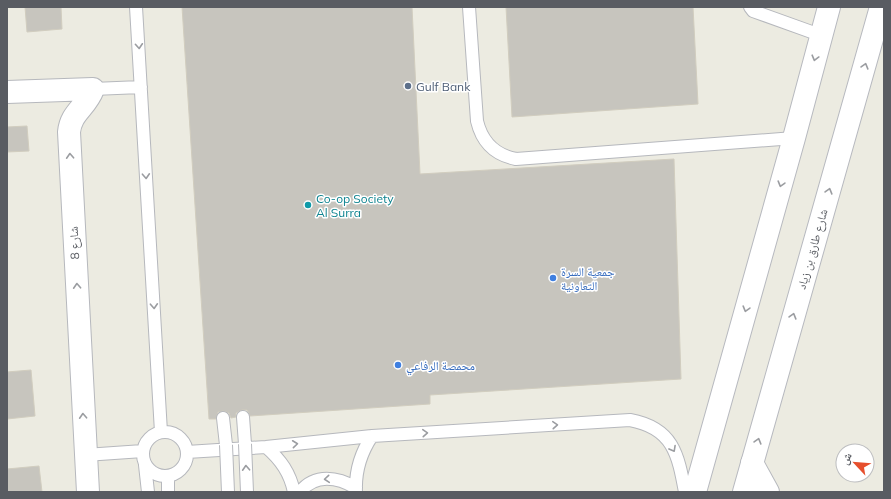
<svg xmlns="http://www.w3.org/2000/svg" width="891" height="499" font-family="Mulish,'Noto Naskh Arabic',sans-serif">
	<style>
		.building { fill: #c7c5be; stroke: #d1cdbf }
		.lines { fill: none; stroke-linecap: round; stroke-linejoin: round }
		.lane-casing { stroke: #b6b8bd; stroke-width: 14 }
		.street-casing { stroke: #b6b8bd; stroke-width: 24 }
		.secondary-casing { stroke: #b7b9bf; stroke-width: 24 }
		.lane { stroke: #fff; stroke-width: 12 }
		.street { stroke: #fff; stroke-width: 22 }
		.secondary { stroke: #fff; stroke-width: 22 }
		.lane-bridge-casing { stroke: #b6b8bd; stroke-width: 14; stroke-linecap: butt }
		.lane-bridge { stroke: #fff; stroke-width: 12 }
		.oneway { stroke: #9b9da1 }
		.service-dot { fill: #5c6f8a; stroke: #fff; stroke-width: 1.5 }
		.culture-dot { fill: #0f9aa8; stroke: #fff; stroke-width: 1.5 }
		.shop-dot { fill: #3f7fe0; stroke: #fff; stroke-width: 1.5 }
		.labels { text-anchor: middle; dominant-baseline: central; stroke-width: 3; stroke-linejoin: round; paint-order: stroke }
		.service-label { font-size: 12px; fill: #4e5e75; stroke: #fff; text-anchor: start }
		.culture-label { font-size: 12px; fill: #0d838f; stroke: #fff; text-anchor: start }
		.street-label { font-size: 12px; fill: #595c62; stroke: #fff }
		.shop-label { font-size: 12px; fill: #366cbe; stroke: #fff; text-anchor: start }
	</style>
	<rect width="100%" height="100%" fill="#ecebe1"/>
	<path class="building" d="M25 7H61L62 29 27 32Z
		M182 7H412L420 174 674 159 681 379 430 395V404L250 416 247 410H242L236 413V417L231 418 229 413 223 411 218 412 216 419H209Z
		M506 7H693L698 104 512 117Z
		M27 126 29 151 7 152V127Z
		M31 370 35 416 7 419V372Z
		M39 466 42 492H7V469Z"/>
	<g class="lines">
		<g class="lane-casing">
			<path id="lane" d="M136 7 161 432
				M469 7 477 121C482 142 495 155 516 159L794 138
				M750 7 753 11 820 35
				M93 89 141 87
				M243 417 245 444
				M223 418 226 445
				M143 454a22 22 0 1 1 44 0a22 22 0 1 1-44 0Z
				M266 447C281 460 290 473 294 492
				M187 452 266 447 372 436 630 420C673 428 678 454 685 492
				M85 455 143 451
				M145 465 148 492
				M168 492V476
				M300 492C315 473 338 477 356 488
				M356 492C355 471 360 454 372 436"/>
		</g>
		<g class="street-casing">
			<path id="street" d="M7 92 93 89C86 108 71 112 69 132L88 492
				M752 463 768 492"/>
		</g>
		<g class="secondary-casing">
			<path id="secondary" d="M695 492 794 138 829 7
				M744 492 881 7"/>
		</g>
		<use href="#lane" class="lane"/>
		<use href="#street" class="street"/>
		<use href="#secondary" class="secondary"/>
		<g class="lane-bridge-casing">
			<path id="lane-bridge" d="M245 444 247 492
				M226 445 228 492"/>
		</g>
		<use href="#lane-bridge" class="lane-bridge"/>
	</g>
	<defs><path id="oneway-chevron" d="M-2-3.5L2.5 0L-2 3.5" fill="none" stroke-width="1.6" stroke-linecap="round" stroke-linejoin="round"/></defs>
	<g class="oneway">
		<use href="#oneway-chevron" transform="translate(139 46) rotate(86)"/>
		<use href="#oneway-chevron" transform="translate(815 58) rotate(105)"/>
		<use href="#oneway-chevron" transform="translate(865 66) rotate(-74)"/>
		<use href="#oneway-chevron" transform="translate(70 156) rotate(-93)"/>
		<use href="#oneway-chevron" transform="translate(146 176) rotate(87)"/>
		<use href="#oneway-chevron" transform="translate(781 184) rotate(106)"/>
		<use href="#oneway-chevron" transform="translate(829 191) rotate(-74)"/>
		<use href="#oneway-chevron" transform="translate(77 286) rotate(-93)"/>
		<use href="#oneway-chevron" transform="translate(154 306) rotate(87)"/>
		<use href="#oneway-chevron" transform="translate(746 309) rotate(106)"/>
		<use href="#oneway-chevron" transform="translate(793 316) rotate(-74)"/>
		<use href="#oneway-chevron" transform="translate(83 416) rotate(-93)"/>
		<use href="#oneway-chevron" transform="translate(555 425) rotate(-4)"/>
		<use href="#oneway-chevron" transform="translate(425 433) rotate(-4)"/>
		<use href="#oneway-chevron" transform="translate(758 441) rotate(-74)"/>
		<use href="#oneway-chevron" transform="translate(295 444) rotate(-6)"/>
		<use href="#oneway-chevron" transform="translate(673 449) rotate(61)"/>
		<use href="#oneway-chevron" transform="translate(246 468) rotate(-93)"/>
		<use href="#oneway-chevron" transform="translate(327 479) rotate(175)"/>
	</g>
	<circle class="service-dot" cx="408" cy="86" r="4"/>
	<circle class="culture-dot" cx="308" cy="205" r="4"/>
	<g class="shop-dot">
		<circle cx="553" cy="278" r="4"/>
		<circle cx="398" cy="365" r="4"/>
	</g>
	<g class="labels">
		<g class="service-label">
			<text x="416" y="86">Gulf Bank</text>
		</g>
		<g class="culture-label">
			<text x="316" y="198">Co-op Society<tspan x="316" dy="14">Al Surra</tspan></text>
		</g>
		<g class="street-label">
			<text transform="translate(74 243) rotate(-93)">شارع 8</text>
			<text transform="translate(812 249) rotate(-74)">شارع طارق بن زياد</text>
		</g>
		<g class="shop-label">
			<text x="561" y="271">جمعية السرة<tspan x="561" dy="14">التعاونية</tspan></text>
			<text x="406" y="365">محمصة الرفاعي</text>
		</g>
	</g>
	<rect width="891" height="499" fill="none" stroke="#595c62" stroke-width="16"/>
	<g transform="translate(855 463) rotate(296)"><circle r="19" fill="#ffffff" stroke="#bdbec0"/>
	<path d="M0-3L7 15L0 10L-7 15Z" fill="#e64f2d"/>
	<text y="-6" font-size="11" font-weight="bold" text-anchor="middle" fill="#595c62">ش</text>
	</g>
</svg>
